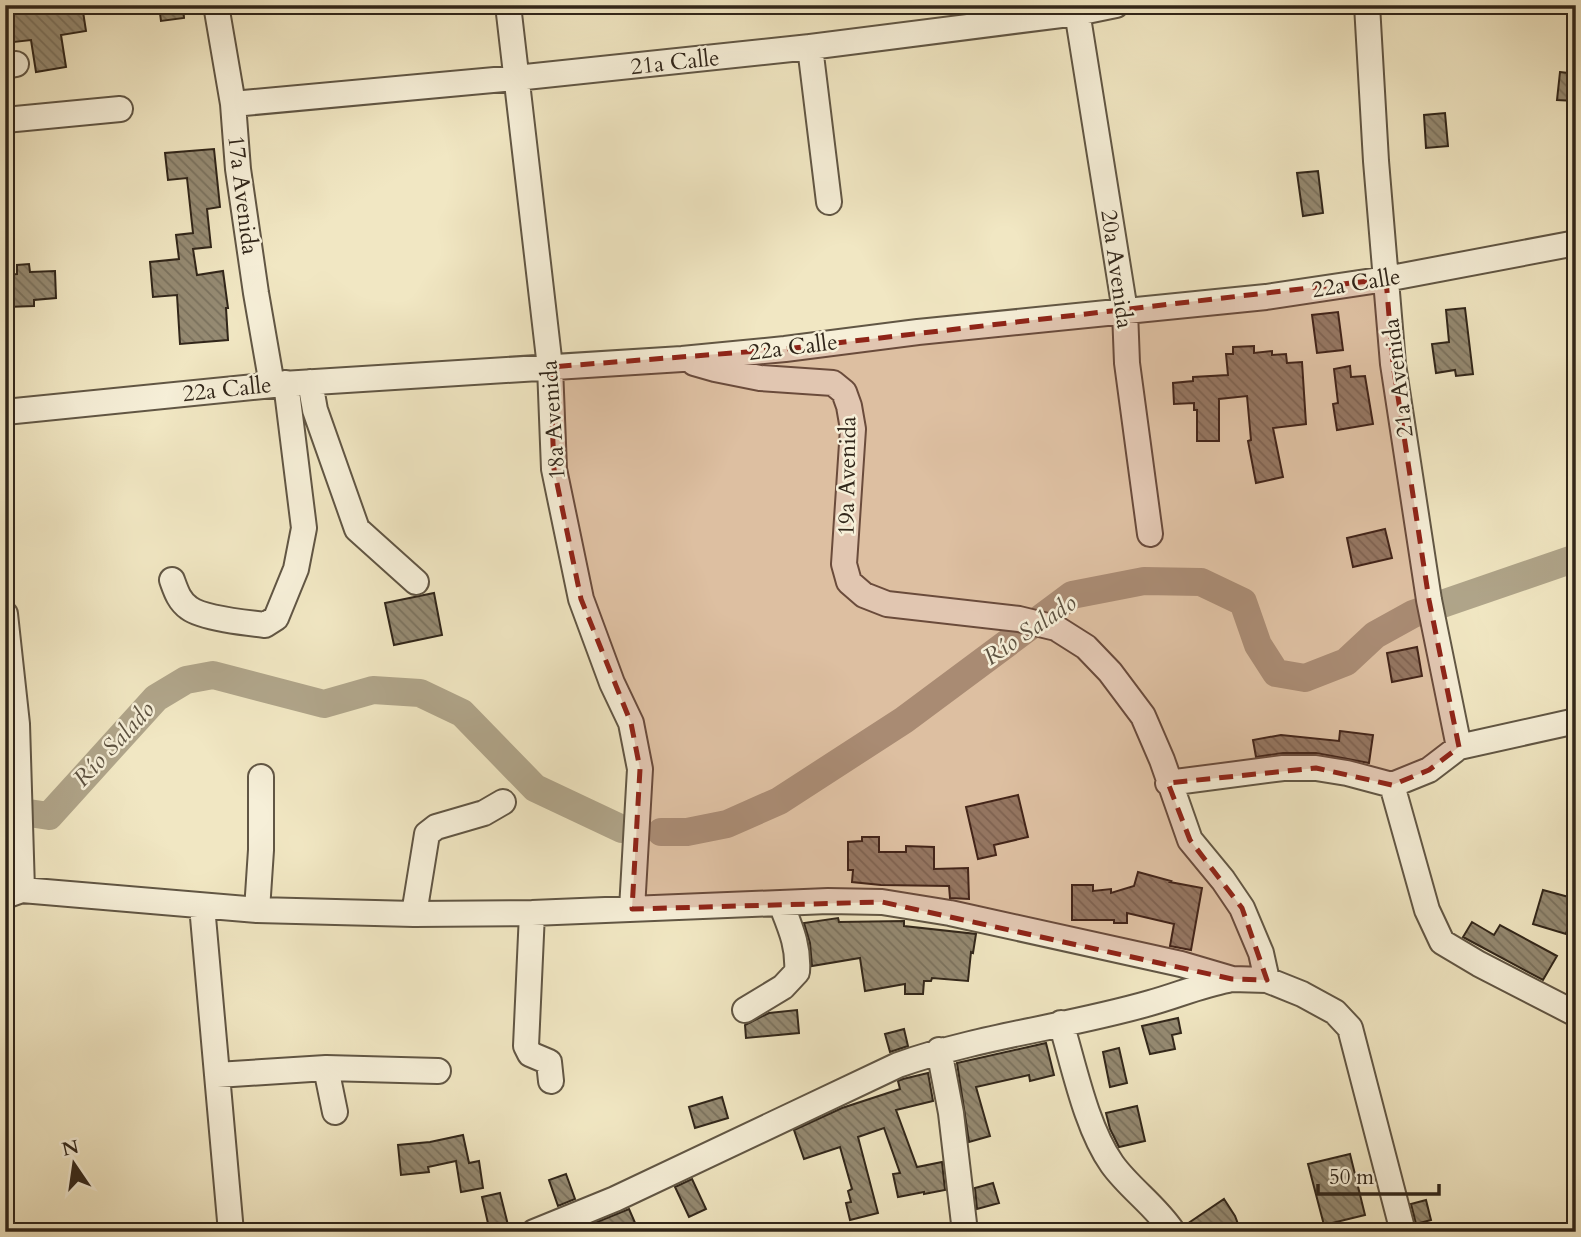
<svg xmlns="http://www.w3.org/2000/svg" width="1581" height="1237" font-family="Cardo,serif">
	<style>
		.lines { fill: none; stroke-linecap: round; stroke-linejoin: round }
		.river { stroke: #b0a58a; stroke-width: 28 }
		.building { fill: url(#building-back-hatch); stroke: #31261a; stroke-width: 2 }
		.minor-casing { stroke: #615644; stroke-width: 28 }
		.minor { stroke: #f6efd8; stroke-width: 24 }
		.marked { fill: #8f2418; fill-opacity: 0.2; stroke: #8f2418; stroke-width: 5; stroke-dasharray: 14 9; stroke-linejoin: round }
		.labels { text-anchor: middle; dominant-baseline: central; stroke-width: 5; stroke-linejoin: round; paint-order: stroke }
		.street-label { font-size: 23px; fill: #31261a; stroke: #f6efd8 }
		.water-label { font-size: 24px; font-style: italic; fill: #5d5241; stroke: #f6efd8 }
	</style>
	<defs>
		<pattern id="building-back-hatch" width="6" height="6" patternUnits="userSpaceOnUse" patternTransform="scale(1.75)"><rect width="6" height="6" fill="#958a72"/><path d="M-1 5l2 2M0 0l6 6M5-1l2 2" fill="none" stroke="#7a715d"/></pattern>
	</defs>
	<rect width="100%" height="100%" fill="#f1e7c3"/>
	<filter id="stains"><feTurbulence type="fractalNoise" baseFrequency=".00286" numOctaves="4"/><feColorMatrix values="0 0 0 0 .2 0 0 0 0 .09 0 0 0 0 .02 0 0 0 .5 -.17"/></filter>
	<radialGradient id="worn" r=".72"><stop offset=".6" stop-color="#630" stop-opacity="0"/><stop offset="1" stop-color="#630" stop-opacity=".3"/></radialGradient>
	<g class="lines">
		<path class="river" d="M22 812 49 816 156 698 186 680 213 675 324 704 373 690 420 693 462 713 535 788 622 829
			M661 832H687L727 824 779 801 904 720 1072 595 1144 581 1201 582 1243 602 1258 645 1276 673 1305 678 1346 662 1375 635 1413 614 1576 558"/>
	</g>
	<path class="building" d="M5 5H40V8L82 5 86 31 61 35 66 67 36 72 31 40 5 43Z
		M159 5H183L184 18 161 21Z
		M1560 72 1576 74V101L1557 100Z
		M1445 113 1448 146 1426 148 1424 115Z
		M214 149 220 207 207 209 211 247 193 249 197 275 223 271 228 308H226L228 340 180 344 177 295 153 297 150 262 179 259 176 235 193 233 187 178 168 180 165 153Z
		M1318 171 1323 213 1303 216 1297 173Z
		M29 264 30 272 55 271 56 298 34 300V306L7 307 6 275 17 274V265Z
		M1465 308 1473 374 1456 376 1455 370 1436 373 1432 344 1449 342 1446 310Z
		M1338 312 1343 350 1317 353 1312 315Z
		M1254 346V353L1272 351V355L1286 354 1287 363 1302 362 1306 424 1273 428 1283 477 1256 483 1248 441 1251 440 1247 396 1219 399V441H1197V410H1194V403L1174 404 1173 383 1193 381V377L1228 375 1226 354H1233V347Z
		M1350 366 1351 377 1365 376 1373 424 1337 430 1333 404 1338 403 1334 369Z
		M1385 529 1392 558 1353 567 1347 538Z
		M434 593 442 635 394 645 385 603Z
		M1417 647 1422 676 1392 682 1387 653Z
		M1340 731 1373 735 1369 763 1316 753H1283L1256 757 1253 740 1281 735 1339 741Z
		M1018 795 1028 837 994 845 996 855 978 859 966 807Z
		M862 837H879V852H906V846L934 847V869L968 868 969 899 950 898 949 886 881 885 852 882 853 870H848V842L862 841Z
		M1138 872 1171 881 1170 882 1202 888 1191 950 1170 946 1174 924 1127 913V923H1114V920H1072V885H1093V891L1111 889V893L1134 886Z
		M1543 890 1576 899 1566 934 1533 924Z
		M838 918 839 922 904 921V926L976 934 973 953 971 952 968 981 932 978 931 981H924L923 994H905V984L865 991 860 958 812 966 810 943 804 923Z
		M1472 922 1494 935 1500 925 1557 956 1543 980 1463 937Z
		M797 1010 799 1033 746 1038 745 1025 769 1013Z
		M1178 1018 1181 1033 1172 1035 1175 1049 1150 1054 1142 1026Z
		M904 1029 908 1046 890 1052 885 1034Z
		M1046 1043 1054 1075 1030 1081 1029 1075 976 1087 990 1136 969 1142 957 1063Z
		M1119 1048 1127 1083 1110 1087 1103 1052Z
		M928 1073 933 1101 896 1110 917 1167 942 1162 945 1190 924 1194V1192L898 1197 893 1174 900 1173 884 1128 858 1137 878 1213 850 1220 846 1203 851 1202 848 1191 852 1189 840 1147 804 1159 794 1130 842 1108 900 1089 898 1081 903 1079Z
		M722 1097 728 1118 695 1128 689 1107Z
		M1137 1106 1145 1141 1119 1147 1110 1129 1106 1113Z
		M463 1135 469 1163 479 1161 483 1188 461 1192 456 1161 428 1167 429 1172 401 1175 398 1145 430 1142Z
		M1350 1154 1365 1215 1324 1225 1308 1164Z
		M566 1174 575 1199 558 1206 549 1180Z
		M692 1179 706 1209 689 1217 675 1187Z
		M993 1183 999 1203 977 1209 975 1188Z
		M500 1193 509 1229 490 1232 482 1197Z
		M1224 1199 1235 1216 1241 1232H1192L1187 1224Z
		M1426 1200 1431 1220 1416 1224 1411 1204Z
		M629 1209 639 1232H602L597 1222Z"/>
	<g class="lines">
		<g class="minor-casing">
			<path id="minor" d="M216 5 233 104 238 169 256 293 272 385
				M508 5 550 367 554 469 581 599 612 683 631 723 640 769 632 909
				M1076 5 1125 311 1127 363 1150 534
				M1367 5 1376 161 1393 364 1429 600 1459 747
				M810 47 829 202
				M5 66 16 64
				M233 104 516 78 810 47 1077 13 1116 5
				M5 120 120 109
				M694 363 715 369 760 378 833 383 844 392 849 406 853 429 844 564 849 582 864 595 887 604 1019 619 1056 628 1086 647 1110 672 1143 716 1162 760 1190 840 1223 880 1242 908 1261 953 1267 980
				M310 382 315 410 357 529 416 582
				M5 412 283 384 682 359 785 349 918 332 1266 297 1386 279 1576 243
				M172 580C176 591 179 601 189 608 202 618 247 623 265 625L276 618 296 569 304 528 286 383
				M5 614 17 724 22 890
				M1168 783 1283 768H1316L1347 773 1392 785 1429 770 1459 747 1576 721
				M1392 785 1427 910 1442 942 1479 964 1576 1014
				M5 896 22 890 257 910 414 914 532 913 828 901 882 902 950 913 1181 964 1232 979 1267 980 1302 994 1335 1012 1350 1028 1403 1232
				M202 906 231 1232
				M257 910 261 850V777
				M532 913 526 1046 530 1054 549 1062 551 1081
				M414 914 427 834 436 827 484 813 503 802
				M745 1010 783 987 797 972C799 946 790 927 781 904
				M1061 1023C1074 1066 1086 1127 1112 1164 1129 1188 1156 1206 1173 1232
				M939 1050 951 1113 965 1232
				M326 1068 438 1071
				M217 1075 326 1068 335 1112
				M534 1232 615 1199 898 1065C980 1036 1067 1027 1150 1003 1176 996 1201 985 1228 980"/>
		</g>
		<use href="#minor" class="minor"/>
	</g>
	<path class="marked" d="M1386 279 1393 364 1429 600 1459 747 1429 770 1392 785 1316 768 1168 783 1190 840 1242 908 1267 980 1232 979 882 902 632 909 640 769 631 723 581 599 554 469 550 367 785 349Z"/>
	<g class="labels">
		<g class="street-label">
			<text transform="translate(675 62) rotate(-6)">21a Calle</text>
			<text transform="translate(243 195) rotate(83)">17a Avenida</text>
			<text transform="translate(1117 269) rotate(82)">20a Avenida</text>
			<text transform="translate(1356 283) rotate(-9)">22a Calle</text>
			<text transform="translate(793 347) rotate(-7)">22a Calle</text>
			<text transform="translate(1398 378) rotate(-97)">21a Avenida</text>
			<text transform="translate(227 389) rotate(-6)">22a Calle</text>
			<text transform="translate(553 420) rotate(-94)">18a Avenida</text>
			<text transform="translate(847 476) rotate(-89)">19a Avenida</text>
		</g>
		<g class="water-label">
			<text transform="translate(1030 630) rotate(-34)">Río Salado</text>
			<text transform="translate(114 744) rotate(-47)">Río Salado</text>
		</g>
	</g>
	<rect width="1581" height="1237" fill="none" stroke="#f1e7c3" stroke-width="28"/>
	<rect x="7" y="7" width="1567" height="1223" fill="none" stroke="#31261a" stroke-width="3.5"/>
	<rect x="14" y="14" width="1553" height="1209" fill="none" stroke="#31261a" stroke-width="2"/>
	<g transform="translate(74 1164) rotate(347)" stroke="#f6efd8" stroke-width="5" paint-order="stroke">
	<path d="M0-5L12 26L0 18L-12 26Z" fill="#31261a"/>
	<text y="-10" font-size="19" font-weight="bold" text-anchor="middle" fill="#31261a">N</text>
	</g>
	<path d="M1318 1184v10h121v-10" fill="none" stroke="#31261a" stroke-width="3.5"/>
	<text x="1329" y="1184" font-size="21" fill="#31261a" stroke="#f6efd8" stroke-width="5" paint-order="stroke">50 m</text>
	<rect width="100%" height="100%" filter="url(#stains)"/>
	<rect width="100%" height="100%" fill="url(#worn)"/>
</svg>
